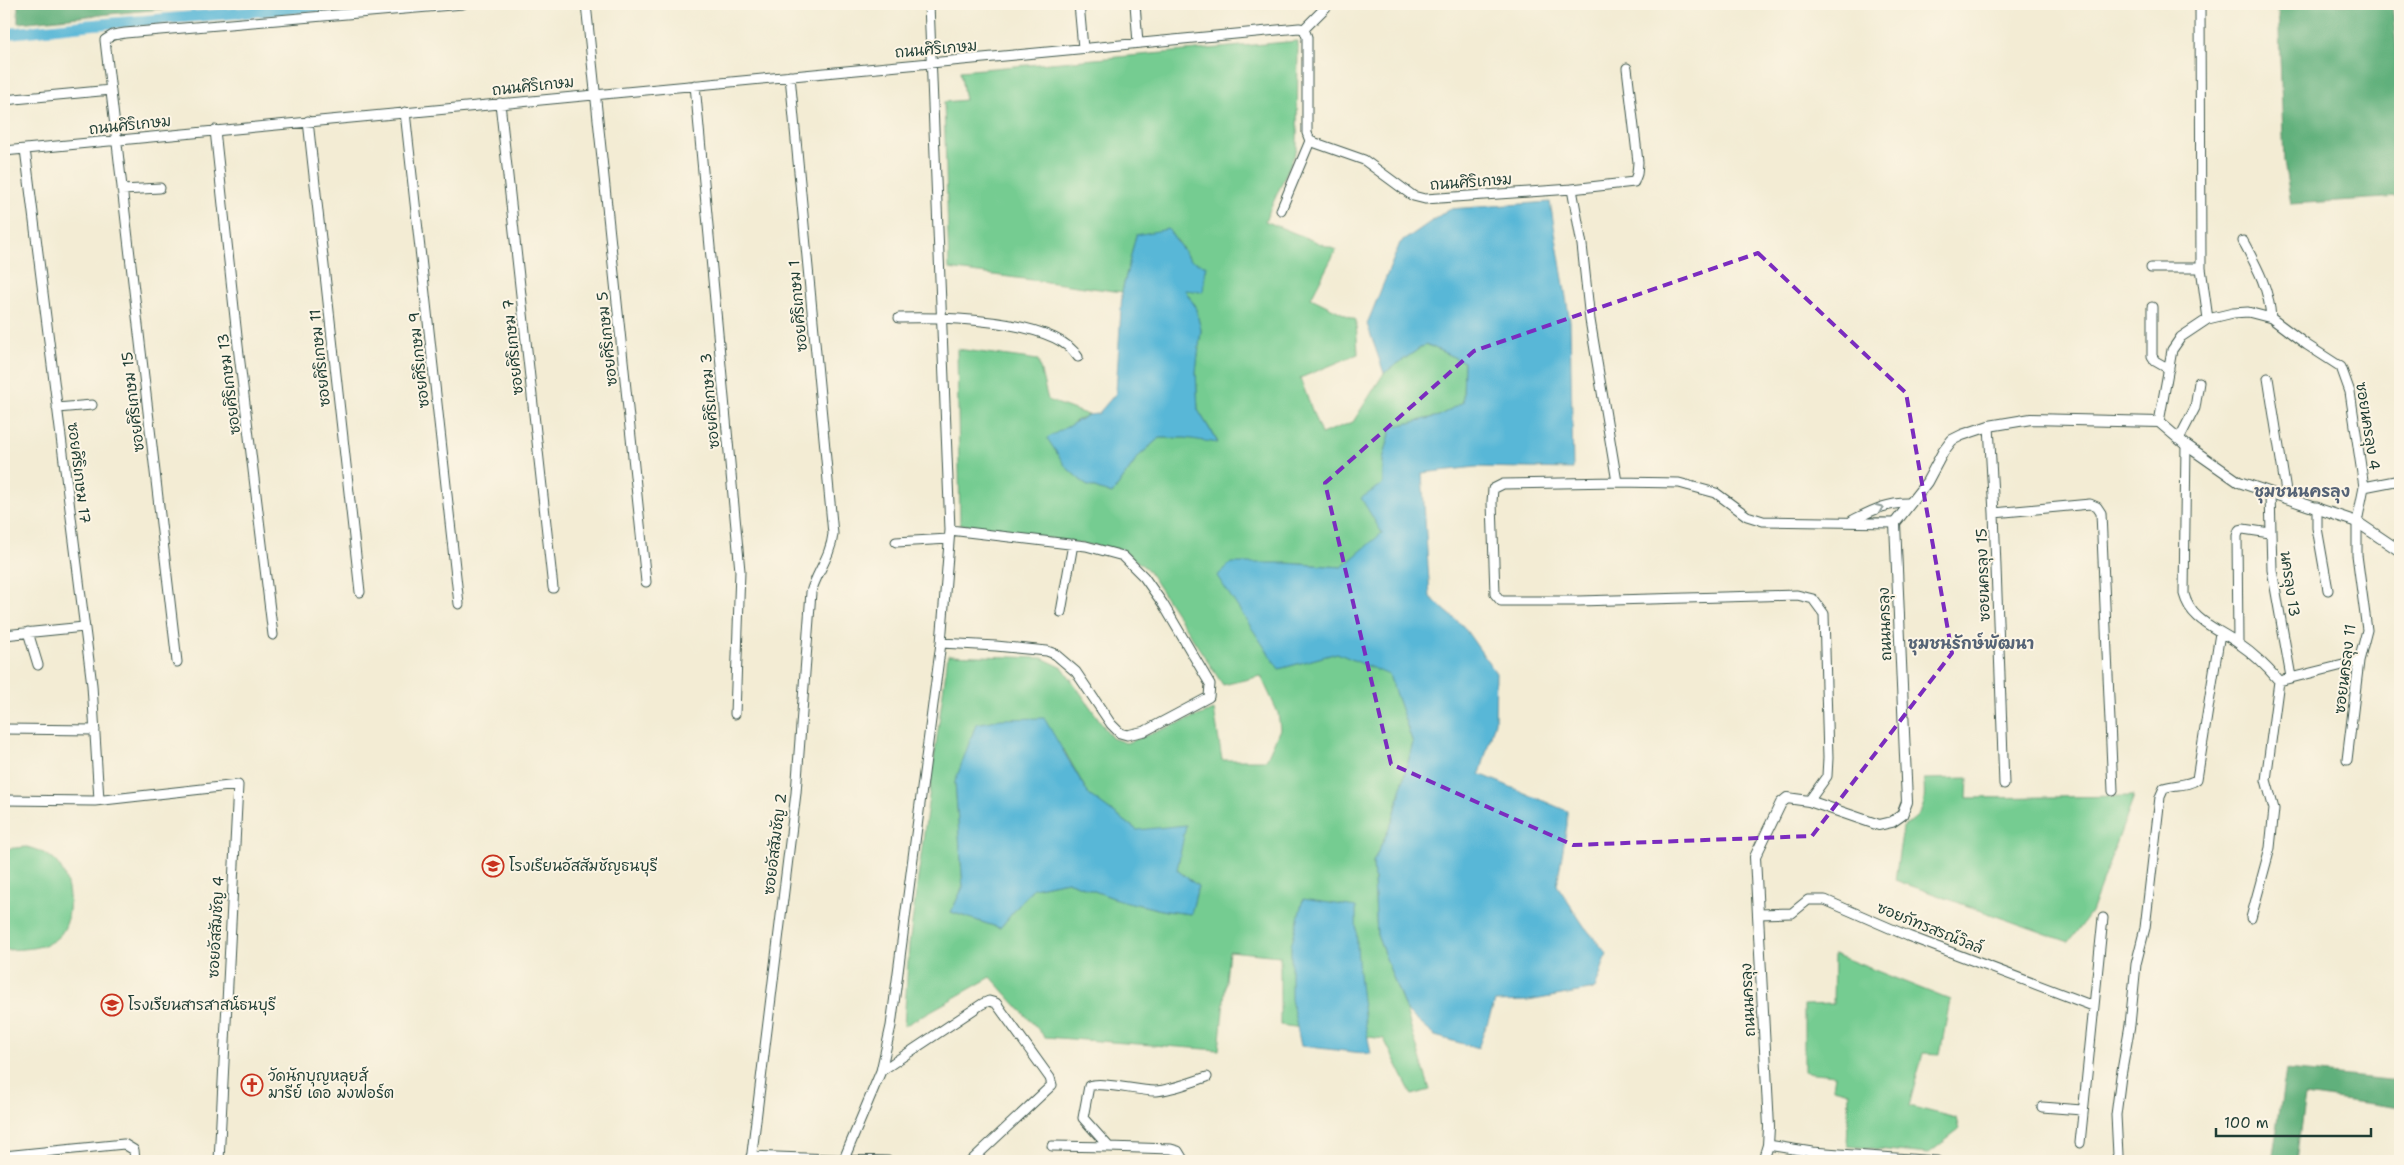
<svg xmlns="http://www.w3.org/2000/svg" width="2404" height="1165" font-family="'Shantell Sans','Playpen Sans Thai',sans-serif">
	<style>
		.green { fill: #75cc91; stroke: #4a8462; fill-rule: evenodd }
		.forest { fill: #60b07b; stroke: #407658 }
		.water { fill: #59b7d7; stroke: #3c7a86 }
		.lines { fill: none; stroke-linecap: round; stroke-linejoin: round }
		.canal { stroke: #59b7d7; stroke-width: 11 }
		.minor-casing { stroke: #3f574c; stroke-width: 11 }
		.tertiary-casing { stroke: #3f574c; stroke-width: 12 }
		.minor { stroke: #fff; stroke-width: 9 }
		.tertiary { stroke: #fff; stroke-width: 10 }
		.oneway { stroke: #8f9e9a }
		.marked { fill: none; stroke: #7b2cbf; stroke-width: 4; stroke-dasharray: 10 6; stroke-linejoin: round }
		.labels { text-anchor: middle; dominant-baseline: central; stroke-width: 4; stroke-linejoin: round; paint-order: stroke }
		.street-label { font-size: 15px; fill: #1f3d34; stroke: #fcf5e5 }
		.poi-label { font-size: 15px; fill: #1f3d34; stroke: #fcf5e5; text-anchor: start }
		.neighbourhood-label { font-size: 16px; font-weight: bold; fill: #556376; stroke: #fcf5e5 }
	</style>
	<rect width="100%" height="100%" fill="#fcf5e5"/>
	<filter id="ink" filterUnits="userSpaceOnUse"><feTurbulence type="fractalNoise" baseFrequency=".02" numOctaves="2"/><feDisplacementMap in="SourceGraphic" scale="10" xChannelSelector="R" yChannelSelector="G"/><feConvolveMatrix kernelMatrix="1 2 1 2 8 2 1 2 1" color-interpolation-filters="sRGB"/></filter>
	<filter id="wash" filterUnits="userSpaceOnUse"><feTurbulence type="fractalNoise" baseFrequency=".0096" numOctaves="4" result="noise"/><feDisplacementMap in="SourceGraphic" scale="20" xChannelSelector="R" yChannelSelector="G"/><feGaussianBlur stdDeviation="1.12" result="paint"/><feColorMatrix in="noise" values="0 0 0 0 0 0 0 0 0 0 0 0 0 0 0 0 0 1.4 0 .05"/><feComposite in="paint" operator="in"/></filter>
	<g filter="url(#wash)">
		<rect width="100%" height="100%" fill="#f3ecd4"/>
		<path class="green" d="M1298 41 1297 149 1265 221 1336 250 1311 298 1356 320 1358 354 1300 378 1321 434 1353 422 1384 373 1426 344 1464 362 1463 402 1439 416 1392 427 1383 459V533L1342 567 1285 563 1279 669 1337 653 1389 674 1413 743 1393 820 1373 862 1377 935 1406 1011 1430 1090 1412 1095 1384 1039 1280 1025V956L1229 951 1219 1050 1045 1037 991 977 904 1026 909 945 948 655 1042 658 1063 668 1112 738 1126 743 1214 710 1222 760H1266L1280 729 1278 713 1261 676 1223 685 1147 569 1122 550 960 524 957 349 1038 360 1048 400 1088 415 1074 422 1066 467 1086 485 1112 494 1139 456 1159 438H1185L1218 442 1198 410 1196 372 1201 330 1195 306 1184 289 1189 259 1177 240 1136 235 1122 292 949 269 944 102 965 100 960 71ZM1064 750 1089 795 1137 830 1177 870 1198 886 1191 914 1166 911 1119 900 1067 881 1033 888 1000 928 951 912 963 887 955 782Z
			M1968 778 1967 798 2134 796 2091 912 2069 942 1895 880 1903 827C1926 812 1925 806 1924 779Z
			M27 847C38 850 49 854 57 863 71 879 75 920 59 936 45 950 22 949 4 950V849Z
			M1834 954 1950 1000 1940 1054 1923 1053 1909 1106 1956 1118 1959 1130 1928 1154 1847 1146 1849 1092 1833 1088 1835 1075 1804 1072V1005L1833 1004Z"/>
		<path class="forest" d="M18 4H212L18 23Z
			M2278 4H2392L2400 86V197L2291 204 2284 162Z
			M2286 1070 2400 1081V1108L2305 1095 2296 1161H2272Z"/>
		<path class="water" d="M1550 202 1570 321 1573 469 1476 467 1422 473 1430 597 1463 626 1496 673 1495 722 1480 774 1567 811V825L1557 885 1584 926 1607 954 1595 989 1528 1001 1495 1002 1478 1048 1435 1036 1406 1011 1377 935 1373 862 1393 820 1413 743 1389 675 1337 653 1279 669 1217 576 1231 563H1285L1342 567 1382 533 1361 498 1383 484V459L1392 427 1439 416 1463 402 1464 362 1426 344 1384 373 1367 324 1400 243 1449 209Z
			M1168 229 1189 259 1206 266 1203 292 1185 290 1195 306 1201 330 1196 372 1198 410 1218 443 1185 438H1159L1139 456 1112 494 1086 485 1066 467 1047 438 1088 415 1098 414 1116 393 1122 292 1136 235Z
			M1044 718 1089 795 1137 830 1186 825 1177 870 1198 886 1191 914 1166 911 1119 900 1067 881 1033 888 1000 928 951 912 963 887 955 782 976 724 1001 719Z
			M1303 899 1356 907C1356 957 1361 1005 1371 1054L1301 1046 1291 999V946Z"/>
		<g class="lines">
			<path class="canal" d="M4 34 88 25 350 4"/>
		</g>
	</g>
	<g filter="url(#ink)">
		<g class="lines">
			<g class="minor-casing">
				<path id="minor" d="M586 4 646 582
					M1079 4 1083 48
					M1135 4 1138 43
					M2200 4 2201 268 2208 319
					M1304 29 1329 4
					M695 85 740 571 735 714
					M4 100 111 90
					M500 103 553 588
					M405 112 459 604
					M308 121 360 592
					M215 130 238 346 273 635
					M25 149 92 685 99 800
					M4 151 1299 28 1304 29 1307 37V133L1310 141 1364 160 1413 196 1425 199 1572 189 1634 182 1637 174 1638 162 1627 68
					M1572 189 1582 245 1590 320 1617 482
					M122 190 160 188
					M1281 210 1310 141
					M2243 241C2257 267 2269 288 2271 318
					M2151 268H2201
					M2152 307V356L2155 361 2169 369
					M899 318C941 317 1054 318 1078 357
					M2268 378 2287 498
					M57 408 92 405
					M2159 422 2172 350 2181 337 2208 319 2233 313 2248 312 2271 318 2307 345 2341 367 2350 392 2364 487 2357 522V555L2367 630 2359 661 2347 760
					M1989 426 1994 513 2004 784
					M2179 439 2195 408 2199 382
					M2186 445 2184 594C2191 622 2218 628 2239 644 2254 654 2267 667 2279 681L2359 661
					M2364 487 2400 480
					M2270 494 2272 570 2291 677
					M2317 507V528L2328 590
					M1994 513 2090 504 2097 507 2101 513 2113 791
					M1853 520C1873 510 1888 502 1911 503
					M896 542 949 539
					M1061 612 1073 544
					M28 632 38 665
					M4 635 84 627
					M941 643 996 646 1047 651 1055 654 1076 672 1111 724 1120 733 1127 735 1145 731 1209 697 1210 684 1163 604 1144 577 1123 556 1086 546 950 530
					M2238 643 2237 536 2239 530 2243 529 2270 533
					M177 662 105 40 113 35 125 33 463 4
					M4 729 95 730
					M4 800 95 801 238 785 219 1161
					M1809 801 1827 776 1828 758 1824 614 1813 599 1797 595 1578 601H1501L1495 594 1492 502 1493 489 1503 484 1617 482 1679 483 1716 493 1747 516 1763 521 1895 523
					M1759 914 1792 913 1808 900H1825L1908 936 2093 1006
					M2251 918 2270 848 2274 809 2266 780 2279 681
					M881 1071 982 1004 989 1001 996 1003 1050 1078 1052 1085 971 1161
					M2042 1107 2082 1110
					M2080 1143 2103 918
					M1768 1145 1812 1152 1937 1161
					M1052 1146 1109 1147
					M1812 1152 1817 1161
					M4 1156 124 1144 134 1150 135 1161
					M751 1156 888 1161
					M844 1159 881 1071 891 1026 941 643 950 530 929 4
					M751 1161 796 793 811 592C817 572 831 555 833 534L790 76
					M1184 1161 1178 1151 1171 1149 1109 1147 1083 1118 1089 1086C1102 1081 1137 1091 1155 1091 1172 1090 1191 1082 1207 1077
					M2115 1161 2118 1155 2116 1115 2121 1076 2130 1025 2136 964 2145 928 2160 797 2164 788C2175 784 2189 786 2197 779L2220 633"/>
			</g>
			<g class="tertiary-casing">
				<path id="tertiary" d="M1763 1161 1768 1145 1769 1127 1755 857 1781 803 1787 798 1809 801 1879 825 1892 822 1902 815 1907 802 1895 523 1927 482 1943 452 1952 440 1962 435 1989 426 2031 419 2159 422 2186 445 2239 482 2357 522 2400 551"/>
			</g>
			<use href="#minor" class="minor"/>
			<use href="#tertiary" class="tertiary"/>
		</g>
		<defs><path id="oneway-chevron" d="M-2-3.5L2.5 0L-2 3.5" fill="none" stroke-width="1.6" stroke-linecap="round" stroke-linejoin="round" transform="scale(1.25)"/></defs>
		<use class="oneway" href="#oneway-chevron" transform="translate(1880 508) rotate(-23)"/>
	</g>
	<path class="marked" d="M1758 253 1906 393 1952 653 1812 836 1573 845 1391 764 1325 483 1474 351Z"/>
	<defs>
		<g id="school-ring" transform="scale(1.125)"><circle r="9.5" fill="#fcf5e5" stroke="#c8321e" stroke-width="1.5"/><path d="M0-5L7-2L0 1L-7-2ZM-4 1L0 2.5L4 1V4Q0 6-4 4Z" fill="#c8321e"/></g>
		<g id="church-ring" transform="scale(1.125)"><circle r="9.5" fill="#fcf5e5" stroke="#c8321e" stroke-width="1.5"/><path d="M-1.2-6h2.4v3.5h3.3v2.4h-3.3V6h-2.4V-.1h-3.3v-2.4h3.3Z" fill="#c8321e"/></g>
	</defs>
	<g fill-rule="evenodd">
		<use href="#school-ring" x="493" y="866"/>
		<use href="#school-ring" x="112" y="1005"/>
		<use href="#church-ring" x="252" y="1085"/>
	</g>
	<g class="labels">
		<g class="street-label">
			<text transform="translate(936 49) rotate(-5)">ถนนศิริเกษม</text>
			<text transform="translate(533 86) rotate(-6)">ถนนศิริเกษม</text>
			<text transform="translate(130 125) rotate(-6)">ถนนศิริเกษม</text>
			<text transform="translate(1471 182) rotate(-4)">ถนนศิริเกษม</text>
			<text transform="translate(798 306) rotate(-95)">ซอยศิริเกษม 1</text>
			<text transform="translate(607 339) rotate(-96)">ซอยศิริเกษม 5</text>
			<text transform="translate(513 347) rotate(-96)">ซอยศิริเกษม 7</text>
			<text transform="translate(320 358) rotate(-96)">ซอยศิริเกษม 11</text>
			<text transform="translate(419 360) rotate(-96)">ซอยศิริเกษม 9</text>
			<text transform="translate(229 384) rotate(-97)">ซอยศิริเกษม 13</text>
			<text transform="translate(710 401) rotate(-95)">ซอยศิริเกษม 3</text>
			<text transform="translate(133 402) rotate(-97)">ซอยศิริเกษม 15</text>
			<text transform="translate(2368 426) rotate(81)">ซอยนครลุง 4</text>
			<text transform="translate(79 473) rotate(83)">ซอยศิริเกษม 17</text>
			<text transform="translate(1983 575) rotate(-92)">ซอยนครลุง 15</text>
			<text transform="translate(2290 584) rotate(82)">นครลุง 13</text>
			<text transform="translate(1885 624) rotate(-92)">ถนนนครลุง</text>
			<text transform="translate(2345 669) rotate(-83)">ซอยนครลุง 11</text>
			<text transform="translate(775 844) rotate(-83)">ซอยอัสสัมชัญ 2</text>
			<text transform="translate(216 927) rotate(-87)">ซอยอัสสัมชัญ 4</text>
			<text transform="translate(1930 928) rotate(22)">ซอยภัทรสรณ์วิลล์</text>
			<text transform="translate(1748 1000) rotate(-93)">ถนนนครลุง</text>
		</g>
		<g class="poi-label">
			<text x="509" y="866">โรงเรียนอัสสัมชัญธนบุรี</text>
			<text x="128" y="1005">โรงเรียนสารสาสน์ธนบุรี</text>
			<text x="268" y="1076">วัดนักบุญหลุยส์<tspan x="268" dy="17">มารีย์ เดอ มงฟอร์ต</tspan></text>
		</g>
		<g class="neighbourhood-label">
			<text x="2302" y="491">ชุมชนนครลุง</text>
			<text x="1971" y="643">ชุมชนรักษ์พัฒนา</text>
		</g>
	</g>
	<rect width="2404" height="1165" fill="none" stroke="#fcf5e5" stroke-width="20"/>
	<path d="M2216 1128v8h155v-8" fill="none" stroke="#1f3d34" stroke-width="2.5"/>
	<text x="2224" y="1128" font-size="15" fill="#1f3d34" stroke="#fcf5e5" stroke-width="4" paint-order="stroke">100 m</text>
</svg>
